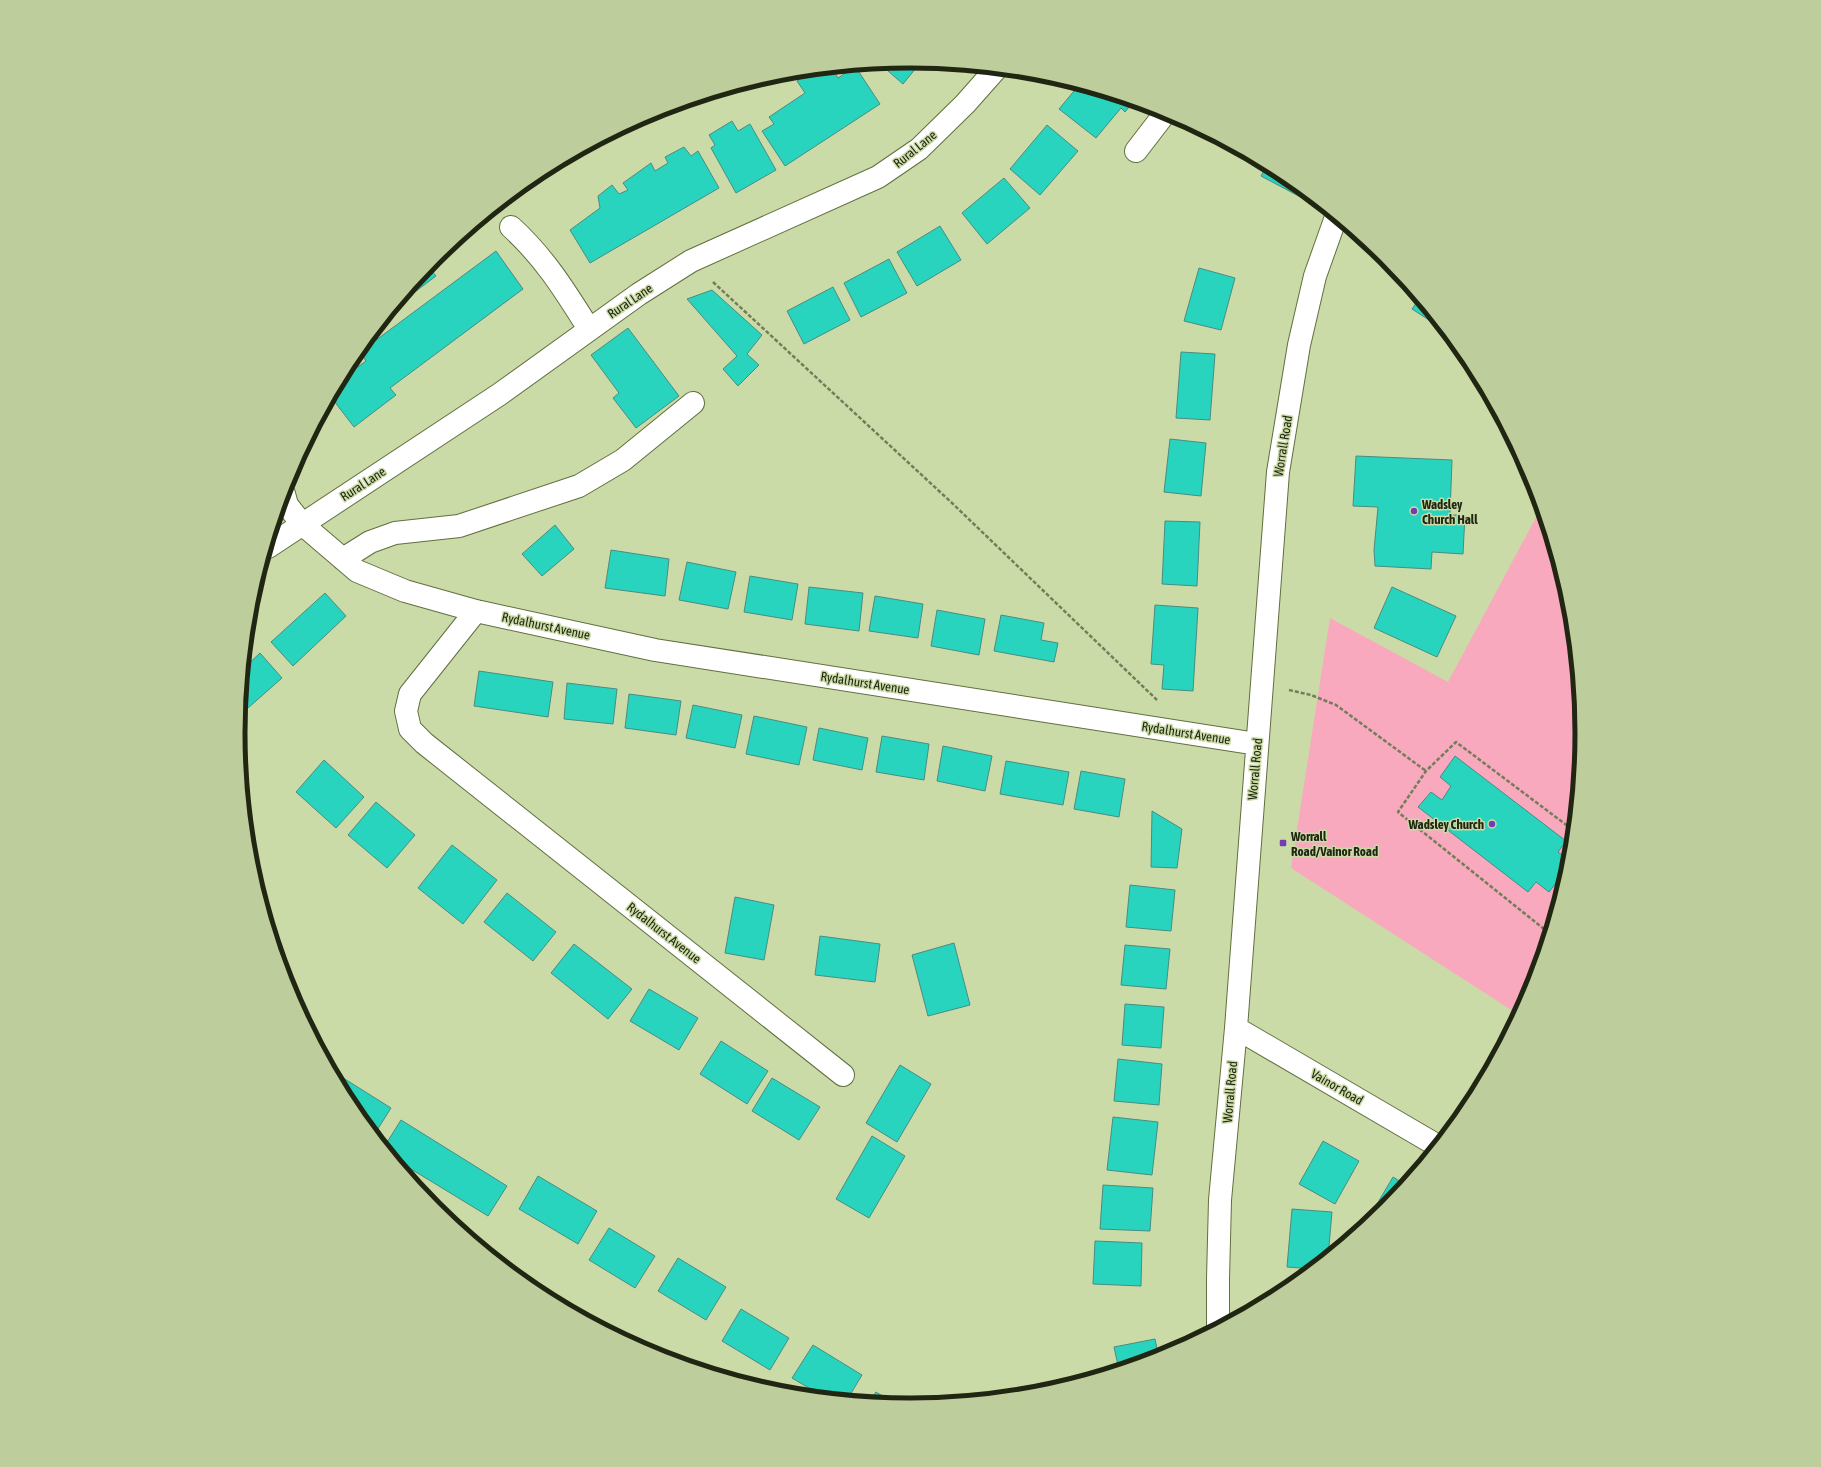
<svg xmlns="http://www.w3.org/2000/svg" width="1821" height="1467" font-family="'Asap Condensed',sans-serif">
	<style>
		.green { fill: #f8a9be }
		.building { fill: #29d4bf; stroke: #498c81 }
		.lines { fill: none; stroke-linecap: round; stroke-linejoin: round }
		.minor-casing { stroke: #616f3f; stroke-width: 24 }
		.path { stroke: #737d5a; stroke-width: 2.5; stroke-dasharray: 4 2; stroke-linecap: butt }
		.minor { stroke: #fff; stroke-width: 22 }
		.poi-dot { fill: #743cb2; stroke: #cbdba7; stroke-width: 1.5 }
		.labels { text-anchor: middle; dominant-baseline: central; stroke-width: 3; stroke-linejoin: round; paint-order: stroke }
		.street-label { font-size: 13px; fill: #202612; stroke: #cbdba7 }
		.poi-label { font-size: 13px; font-weight: bold; fill: #202612; stroke: #cbdba7; text-anchor: start }
		.rim { fill: none; stroke: #202612; stroke-width: 5 }
	</style>
	<rect width="100%" height="100%" fill="#cbdba7"/>
	<path class="green" d="M1541 508 1570 603 1583 734 1570 865 1532 991 1519 1015 1291 868 1330 618 1448 682Z"/>
	<path class="building" d="M911 61 921 62 903 84 880 64Z
		M855 66 880 104 785 166 762 131 774 124 769 117 805 93 797 81 813 71 832 69 838 78 847 72 844 68Z
		M1079 85 1133 102 1125 112 1121 108 1096 138 1059 109Z
		M732 121 738 131 750 124 776 170 736 193 711 148 715 145 709 135Z
		M1047 125 1078 151 1040 195 1010 169Z
		M684 147 691 156 698 151 719 188 590 263 570 230 600 208 598 196 612 185 619 194 628 190 623 183 651 163 655 171 668 163 665 157Z
		M1267 165 1284 174 1309 195 1306 200 1261 176Z
		M1004 178 1030 208 987 244 962 213Z
		M940 226 961 260 917 286 897 252Z
		M496 251 523 289 390 388 396 395 354 427 331 397 341 379 366 361 360 352Z
		M889 259 907 293 861 317 844 283Z
		M428 266 436 276 411 295 408 291Z
		M1199 268 1235 278 1221 330 1184 321Z
		M833 287 850 320 804 344 787 311Z
		M712 290 762 335 747 354 759 365 738 386 723 369 737 356 687 299Z
		M1419 299 1432 314 1429 320 1412 309Z
		M628 328 679 396 636 428 613 398 619 393 591 355Z
		M1181 352 1215 354 1210 420 1176 418Z
		M1170 439 1206 443 1201 496 1164 492Z
		M1356 456 1452 460 1450 515H1465L1463 554 1432 552 1431 569 1375 566 1374 550 1378 507 1353 506Z
		M1165 521 1200 522 1197 586 1162 584Z
		M555 525 574 549 542 576 522 554Z
		M611 550 669 559 665 596 605 588Z
		M687 562 736 572 728 609 679 600Z
		M750 576 798 584 792 620 744 612Z
		M809 587 863 593 859 631 805 624Z
		M1392 587 1456 616 1437 657 1374 628Z
		M325 593 346 616 293 666 271 642Z
		M875 596 923 604 918 638 869 631Z
		M1155 605 1198 608 1193 691 1162 689 1164 665 1151 664Z
		M937 610 985 619 979 655 931 646Z
		M1001 615 1044 623 1041 640 1058 643 1054 662 994 651Z
		M260 653 282 678 240 715 244 668Z
		M479 671 553 682 548 717 474 706Z
		M567 683 617 689 613 724 564 719Z
		M629 694 681 701 676 735 625 728Z
		M693 705 742 715 735 748 686 738Z
		M754 716 807 727 799 765 746 754Z
		M819 728 868 738 862 770 813 760Z
		M882 736 929 744 924 780 876 772Z
		M943 746 992 756 985 791 937 781Z
		M1455 756 1566 841 1558 852 1570 861V865L1549 892 1536 882 1528 892 1418 807 1431 792 1442 800 1451 786 1440 777Z
		M324 760 364 797 336 828 296 792Z
		M1006 761 1069 772 1063 805 1000 794Z
		M1081 771 1125 779 1119 817 1074 809Z
		M376 802 415 835 387 868 348 835Z
		M1152 811 1182 829 1177 868 1151 867Z
		M452 845 497 880 463 924 418 888Z
		M1130 885 1175 890 1171 931 1126 927Z
		M507 893 556 932 533 961 484 922Z
		M735 897 774 905 764 960 725 953Z
		M820 936 880 944 875 982 815 975Z
		M954 943 970 1005 928 1016 912 955Z
		M574 944 632 989 608 1019 551 973Z
		M1125 945 1170 949 1166 989 1121 985Z
		M649 989 698 1018 679 1050 630 1021Z
		M1125 1004 1164 1007 1161 1048 1122 1045Z
		M721 1041 768 1071 747 1104 700 1074Z
		M1118 1059 1162 1064 1159 1105 1114 1101Z
		M900 1065 931 1084 897 1142 866 1123Z
		M332 1071 391 1108 374 1135 351 1107Z
		M772 1078 820 1107 799 1140 752 1111Z
		M1113 1117 1158 1122 1152 1175 1107 1170Z
		M401 1120 507 1186 488 1216 393 1158 384 1147Z
		M872 1136 905 1156 869 1218 836 1199Z
		M1323 1141 1359 1161 1335 1204 1299 1184Z
		M538 1176 597 1211 578 1244 519 1209Z
		M1393 1177 1406 1185 1386 1209 1377 1204Z
		M1103 1185 1153 1188 1150 1231 1100 1229Z
		M1292 1209 1332 1212 1328 1257 1313 1269 1287 1267Z
		M609 1228 655 1256 635 1288 589 1260Z
		M1095 1241 1142 1243 1141 1286 1093 1284Z
		M678 1258 726 1287 706 1320 658 1291Z
		M741 1309 789 1338 770 1370 722 1341Z
		M1155 1339 1159 1358 1119 1370 1114 1347Z
		M813 1345 862 1375 847 1400 824 1397 792 1378Z
		M876 1392 897 1405 869 1402Z"/>
	<g class="lines">
		<g class="minor-casing">
			<path id="minor" d="M1136 151 1166 112
				M511 227C545 258 565 291 589 329
				M284 494 287 505 302 524 357 571 405 591 476 611 655 650 1257 744
				M268 547 500 394 639 294 691 261 878 177 919 149 965 104 996 69
				M343 559 370 542 395 533 459 526 579 486 623 460 693 403
				M476 611 410 694 406 711 410 729 424 743 843 1075
				M1236 1028 1438 1146
				M1218 1328V1279L1220 1200 1236 1028 1278 472 1299 345 1315 276 1336 217"/>
		</g>
		<path class="path" d="M713 282 952 503 1157 700
			M1289 690 1311 695 1336 705 1426 771
			M1549 933 1398 812 1426 771 1456 742 1573 830"/>
		<use href="#minor" class="minor"/>
	</g>
	<g class="poi-dot">
		<circle cx="1414" cy="511" r="4"/>
		<circle cx="1492" cy="824" r="4"/>
		<rect x="1279" y="839" width="8" height="8" rx="2"/>
	</g>
	<g class="labels">
		<g class="street-label">
			<text transform="translate(915 149) rotate(-39)">Rural Lane</text>
			<text transform="translate(630 301) rotate(-34)">Rural Lane</text>
			<text transform="translate(1283 446) rotate(-81)">Worrall Road</text>
			<text transform="translate(363 484) rotate(-33)">Rural Lane</text>
			<text transform="translate(546 626) rotate(12)">Rydalhurst Avenue</text>
			<text transform="translate(865 683) rotate(9)">Rydalhurst Avenue</text>
			<text transform="translate(1186 733) rotate(9)">Rydalhurst Avenue</text>
			<text transform="translate(1255 769) rotate(-85)">Worrall Road</text>
			<text transform="translate(664 933) rotate(38)">Rydalhurst Avenue</text>
			<text transform="translate(1337 1087) rotate(30)">Vainor Road</text>
			<text transform="translate(1230 1092) rotate(-85)">Worrall Road</text>
		</g>
		<g class="poi-label">
			<text x="1422" y="504">Wadsley<tspan x="1422" dy="15">Church Hall</tspan></text>
			<text x="1484" y="824" text-anchor="end">Wadsley Church</text>
			<text x="1291" y="836">Worrall<tspan x="1291" dy="15">Road/Vainor Road</tspan></text>
		</g>
	</g>
	<path d="M0 0H1821V1467H0ZM245 733a665 665 0 1 1 1330 0a665 665 0 1 1-1330 0Z" fill="#bdcd9b" fill-rule="evenodd"/>
	<path class="rim" d="M245 733a665 665 0 1 1 1330 0a665 665 0 1 1-1330 0Z"/>
</svg>
